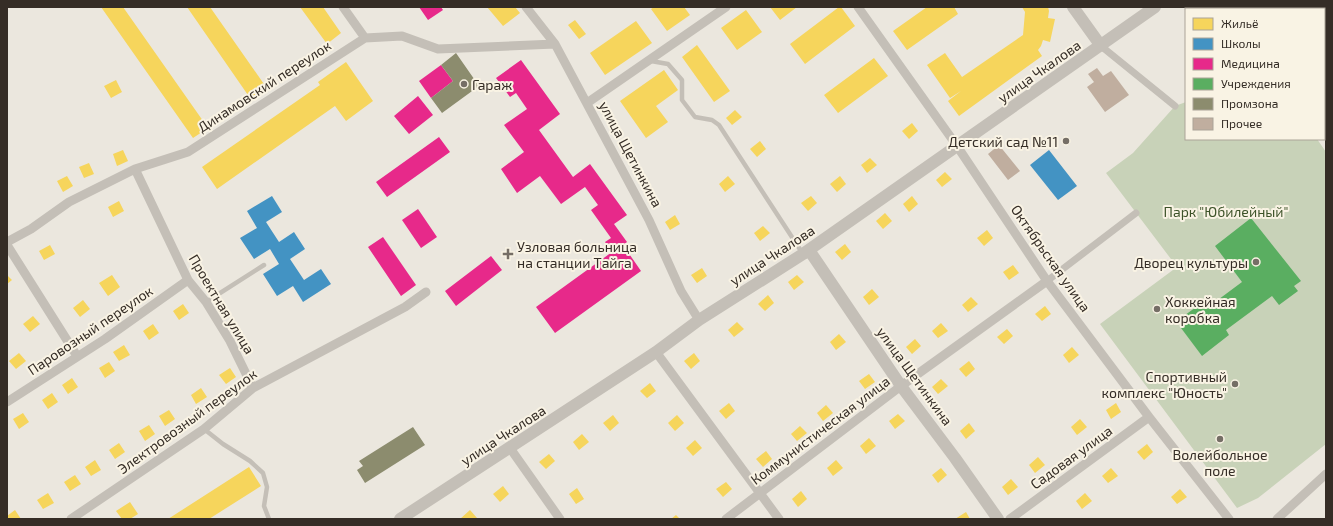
<svg xmlns="http://www.w3.org/2000/svg" width="1333" height="526" font-family="'Exo 2',sans-serif">
	<style>
		.green { fill: #c8d2b8 }
		.homes { fill: #f6d55c }
		.schools { fill: #4393c3 }
		.health { fill: #e7298a }
		.public { fill: #5aae61 }
		.industry { fill: #8c8c6e }
		.building { fill: #c0ae9f }
		.lines { fill: none; stroke-linecap: round; stroke-linejoin: round }
		.service { stroke: #c4bfb7; stroke-width: 4.5 }
		.pedestrian { stroke: #c4bfb7; stroke-width: 7 }
		.minor { stroke: #c4bfb7; stroke-width: 9 }
		.tertiary { stroke: #c4bfb7; stroke-width: 12 }
		.poi-dot { fill: #756e66; stroke: #f9f3e4; stroke-width: 1.5 }
		.labels { text-anchor: middle; dominant-baseline: central; stroke-width: 4; stroke-linejoin: round; paint-order: stroke }
		.street-label { font-size: 14px; fill: #352d26; stroke: #f9f3e4 }
		.poi-label { font-size: 14px; fill: #352d26; stroke: #f9f3e4; text-anchor: start }
		.park-label { font-size: 14px; fill: #3d5329; stroke: #f9f3e4 }
	</style>
	<rect width="100%" height="100%" fill="#ebe7de"/>
	<path class="green" d="M1186 102V139H1317L1326 152V444L1258 498 1237 508 1100 324 1177 267 1106 173 1133 153 1175 106Z"/>
	<path class="homes" d="M101 7H123L208 128 193 138Z
		M187 7H210L266 87 250 98Z
		M300 7H323L341 33 327 44Z
		M487 7H515L520 13 503 26Z
		M654 7H684L690 15 667 31 651 9Z
		M770 7H797L780 20Z
		M839 7H841L855 26 805 64 790 44Z
		M927 7H954L958 14 907 50 893 31Z
		M1022 7H1048L1049 11 1048 18 1055 19 1050 42 1043 40 1041 46 1038 50 1042 56 959 116 948 101 961 91 950 98 927 65 945 53 962 77 1023 35 1025 12Z
		M1272 7H1301L1302 9H1273Z
		M746 10 762 32 737 50 721 28Z
		M575 20 586 34 579 39 568 25Z
		M636 21 652 43 605 75 590 53Z
		M697 45 730 91 714 102 682 57Z
		M874 58 888 76 838 113 824 95Z
		M346 62 373 101 346 121 335 106 217 189 202 167 320 85 318 82Z
		M664 70 678 90 656 106 668 122 646 138 620 101Z
		M116 80 122 92 111 98 104 86Z
		M735 110 742 117 732 125 726 118Z
		M912 123 918 131 909 139 902 131Z
		M760 141 766 149 757 157 750 149Z
		M123 150 128 161 117 166 113 154Z
		M870 158 877 165 867 173 861 165Z
		M89 163 94 174 84 178 79 167Z
		M945 172 952 179 942 187 936 180Z
		M67 176 73 186 63 192 57 181Z
		M728 176 735 184 725 192 719 184Z
		M840 176 846 184 837 192 830 184Z
		M811 196 817 203 808 211 801 203Z
		M912 196 918 204 909 212 903 204Z
		M119 201 124 211 113 217 108 207Z
		M885 213 892 221 883 229 876 221Z
		M675 215 680 224 670 230 665 222Z
		M763 226 770 233 760 241 754 233Z
		M987 230 993 238 984 246 977 238Z
		M845 244 851 252 842 260 835 252Z
		M50 245 55 254 44 260 39 251Z
		M1013 265 1019 273 1009 280 1003 272Z
		M702 268 707 276 697 283 691 275Z
		M7 275 12 280 7 284Z
		M112 275 120 287 108 296 99 283Z
		M797 275 804 282 794 290 788 282Z
		M872 289 879 297 869 305 863 297Z
		M768 295 774 303 765 311 758 304Z
		M971 297 978 304 968 312 962 305Z
		M83 300 90 309 80 317 73 308Z
		M183 304 189 313 179 320 173 311Z
		M1045 306 1051 314 1042 321 1035 314Z
		M33 316 40 324 30 332 23 324Z
		M737 322 744 329 734 337 728 330Z
		M941 323 948 331 938 338 932 331Z
		M153 324 159 333 149 340 143 331Z
		M1007 329 1013 336 1004 344 997 337Z
		M839 334 846 342 836 350 830 342Z
		M915 339 921 346 912 354 906 347Z
		M124 345 130 355 119 361 113 352Z
		M1072 347 1079 355 1069 363 1063 355Z
		M19 353 26 361 16 369 9 361Z
		M694 353 700 361 691 369 684 361Z
		M969 361 975 369 966 377 959 369Z
		M109 362 115 371 105 378 99 368Z
		M230 368 236 377 226 384 219 375Z
		M869 374 875 382 865 389 859 381Z
		M72 378 78 387 68 394 62 385Z
		M941 379 948 386 938 394 932 387Z
		M650 383 656 391 647 398 640 391Z
		M201 388 207 397 196 404 191 395Z
		M52 393 58 402 48 409 42 400Z
		M729 403 735 411 726 419 719 411Z
		M1116 403 1121 412 1111 419 1106 410Z
		M826 405 833 413 823 421 817 413Z
		M169 410 175 419 165 426 159 416Z
		M23 413 29 422 19 429 13 419Z
		M898 414 905 421 895 429 889 421Z
		M613 415 619 423 610 431 603 423Z
		M677 415 684 423 675 431 668 423Z
		M1080 419 1087 427 1077 435 1071 427Z
		M969 423 975 431 966 439 960 431Z
		M149 425 155 434 145 441 139 431Z
		M800 426 807 433 797 441 791 434Z
		M582 434 589 442 579 450 573 442Z
		M869 438 876 446 866 454 860 446Z
		M695 440 702 448 693 456 686 448Z
		M119 443 125 452 115 459 109 450Z
		M1147 444 1153 452 1144 460 1137 452Z
		M766 451 772 459 763 467 756 459Z
		M549 454 555 461 546 469 539 462Z
		M1038 457 1045 465 1035 473 1029 465Z
		M95 460 101 470 91 476 85 467Z
		M836 460 843 468 833 476 827 468Z
		M249 467 261 486 209 519H168Z
		M941 468 947 475 938 483 932 475Z
		M1111 468 1118 476 1108 483 1102 476Z
		M75 475 81 484 70 491 64 482Z
		M1011 479 1018 487 1008 495 1002 487Z
		M726 482 732 489 723 497 716 489Z
		M503 486 509 494 500 502 493 494Z
		M577 488 584 499 576 504 569 494Z
		M1180 489 1187 497 1177 504 1171 497Z
		M801 491 807 499 798 507 792 499Z
		M48 493 54 503 43 509 37 500Z
		M1085 493 1092 501 1082 509 1076 501Z
		M130 502 138 514 130 519H122L116 511Z
		M15 510 21 519H7V516Z
		M470 510 477 518 460 519Z
		M966 512 970 519H955Z
		M676 515 680 519H671Z"/>
	<path class="schools" d="M1049 150 1077 186 1058 200 1030 165Z
		M272 196 282 212 266 222 279 242 294 232 305 249 290 259 304 280 321 269 331 284 303 302 293 286 277 296 263 274 279 264 270 249 254 259 240 238 257 228 247 211Z"/>
	<path class="health" d="M419 7H441L443 10 428 20Z
		M521 60 560 114 539 130 573 177 590 164 627 215 614 224 627 242 623 245 641 271 555 333 536 307 612 252 605 242 611 238 591 210 598 205 585 187 561 204 540 176 517 193 501 169 524 152 504 125 527 109 516 93 510 97 496 78Z
		M441 65 453 81 431 98 419 81Z
		M418 96 433 115 409 134 394 116Z
		M439 137 450 152 387 197 376 182Z
		M418 209 437 237 421 248 402 220Z
		M383 237 416 285 401 296 368 247Z
		M491 256 502 270 456 306 445 291Z"/>
	<path class="public" d="M1251 218 1301 281 1294 286 1298 291 1279 305 1272 296 1226 330 1229 335 1202 356 1181 328 1185 324 1181 318 1203 302 1207 308 1242 282 1215 246Z"/>
	<path class="industry" d="M456 53 479 86 442 113 431 98 453 81 441 65Z
		M413 427 425 445 365 483 357 470 363 466 359 461Z"/>
	<path class="building" d="M1326 60V85L1324 82V62Z
		M1097 68 1103 76 1111 71 1129 95 1105 112 1087 87 1094 82 1088 74Z
		M999 145 1020 171 1008 180 988 154Z"/>
	<g class="lines">
		<path class="service" d="M651 61 668 64 682 80V100L695 117 712 120 719 125 803 254
			M206 302 264 265
			M204 429 223 444 250 461 263 473 267 487 264 506 269 519"/>
		<path class="pedestrian" d="M1101 46 1175 106
			M1047 281 1136 213"/>
		<path class="minor" d="M343 7 365 38
			M526 7 555 44 649 220 681 291 699 320
			M858 7 957 146 1047 281 1149 417 1229 519
			M587 103 726 7
			M135 169 188 280 206 302 230 341 253 388
			M7 242 31 229 69 202 135 169 188 152 365 38 402 36 438 49 555 44
			M7 245 77 356
			M656 352 779 519
			M7 402 105 339 188 280
			M510 448 560 519
			M71 519 204 429 253 388 405 307 426 292
			M726 519 901 386 1047 281
			M1010 519 1149 417
			M1277 519 1326 474"/>
		<path class="tertiary" d="M1073 7 1101 46
			M1248 7 1249 9
			M1324 122 1326 125
			M809 250 901 386 955 458 998 519
			M400 519 656 352 699 320 803 254 1155 7"/>
	</g>
	<g class="poi-dot">
		<circle cx="464" cy="84" r="4"/>
		<circle cx="1066" cy="141" r="4"/>
		<path d="M506 248h4v4h4v4h-4v4h-4v-4h-4v-4h4z"/>
		<circle cx="1256" cy="262" r="4"/>
		<circle cx="1157" cy="309" r="4"/>
		<circle cx="1235" cy="384" r="4"/>
		<circle cx="1220" cy="439" r="4"/>
	</g>
	<g class="labels">
		<g class="street-label">
			<text transform="translate(1039 71) rotate(-35)">улица Чкалова</text>
			<text transform="translate(264 86) rotate(-33)">Динамовский переулок</text>
			<text transform="translate(631 154) rotate(62)">улица Щетинкина</text>
			<text transform="translate(772 255) rotate(-33)">улица Чкалова</text>
			<text transform="translate(1051 258) rotate(55)">Октябрьская улица</text>
			<text transform="translate(222 304) rotate(59)">Проектная улица</text>
			<text transform="translate(90 330) rotate(-34)">Паровозный переулок</text>
			<text transform="translate(915 376) rotate(54)">улица Щетинкина</text>
			<text transform="translate(187 421) rotate(-36)">Электровозный переулок</text>
			<text transform="translate(820 430) rotate(-37)">Коммунистическая улица</text>
			<text transform="translate(503 435) rotate(-33)">улица Чкалова</text>
			<text transform="translate(1071 457) rotate(-36)">Садовая улица</text>
		</g>
		<g class="poi-label">
			<text x="472" y="84">Гараж</text>
			<text x="1058" y="141" text-anchor="end">Детский сад №11</text>
			<text x="517" y="246">Узловая больница<tspan x="517" dy="16">на станции Тайга</tspan></text>
			<text x="1248" y="262" text-anchor="end">Дворец культуры</text>
			<text x="1165" y="301">Хоккейная<tspan x="1165" dy="16">коробка</tspan></text>
			<text x="1227" y="376" text-anchor="end">Спортивный<tspan x="1227" dy="16">комплекс "Юность"</tspan></text>
			<text x="1220" y="454" text-anchor="middle">Волейбольное<tspan x="1220" dy="16">поле</tspan></text>
		</g>
		<g class="park-label">
			<text x="1226" y="211">Парк "Юбилейный"</text>
		</g>
	</g>
	<rect width="1333" height="526" fill="none" stroke="#352d26" stroke-width="16"/>
	<rect x="1185" y="8" width="140" height="132" fill="#f9f3e4" stroke="#aba498"/>
	<rect x="1193" y="18" width="20" height="12" fill="#f6d55c" stroke="#aba498"/>
	<text x="1221" y="28" font-size="12" fill="#352d26">Жильё</text>
	<rect x="1193" y="38" width="20" height="12" fill="#4393c3" stroke="#aba498"/>
	<text x="1221" y="48" font-size="12" fill="#352d26">Школы</text>
	<rect x="1193" y="58" width="20" height="12" fill="#e7298a" stroke="#aba498"/>
	<text x="1221" y="68" font-size="12" fill="#352d26">Медицина</text>
	<rect x="1193" y="78" width="20" height="12" fill="#5aae61" stroke="#aba498"/>
	<text x="1221" y="88" font-size="12" fill="#352d26">Учреждения</text>
	<rect x="1193" y="98" width="20" height="12" fill="#8c8c6e" stroke="#aba498"/>
	<text x="1221" y="108" font-size="12" fill="#352d26">Промзона</text>
	<rect x="1193" y="118" width="20" height="12" fill="#c0ae9f" stroke="#aba498"/>
	<text x="1221" y="128" font-size="12" fill="#352d26">Прочее</text>
</svg>
